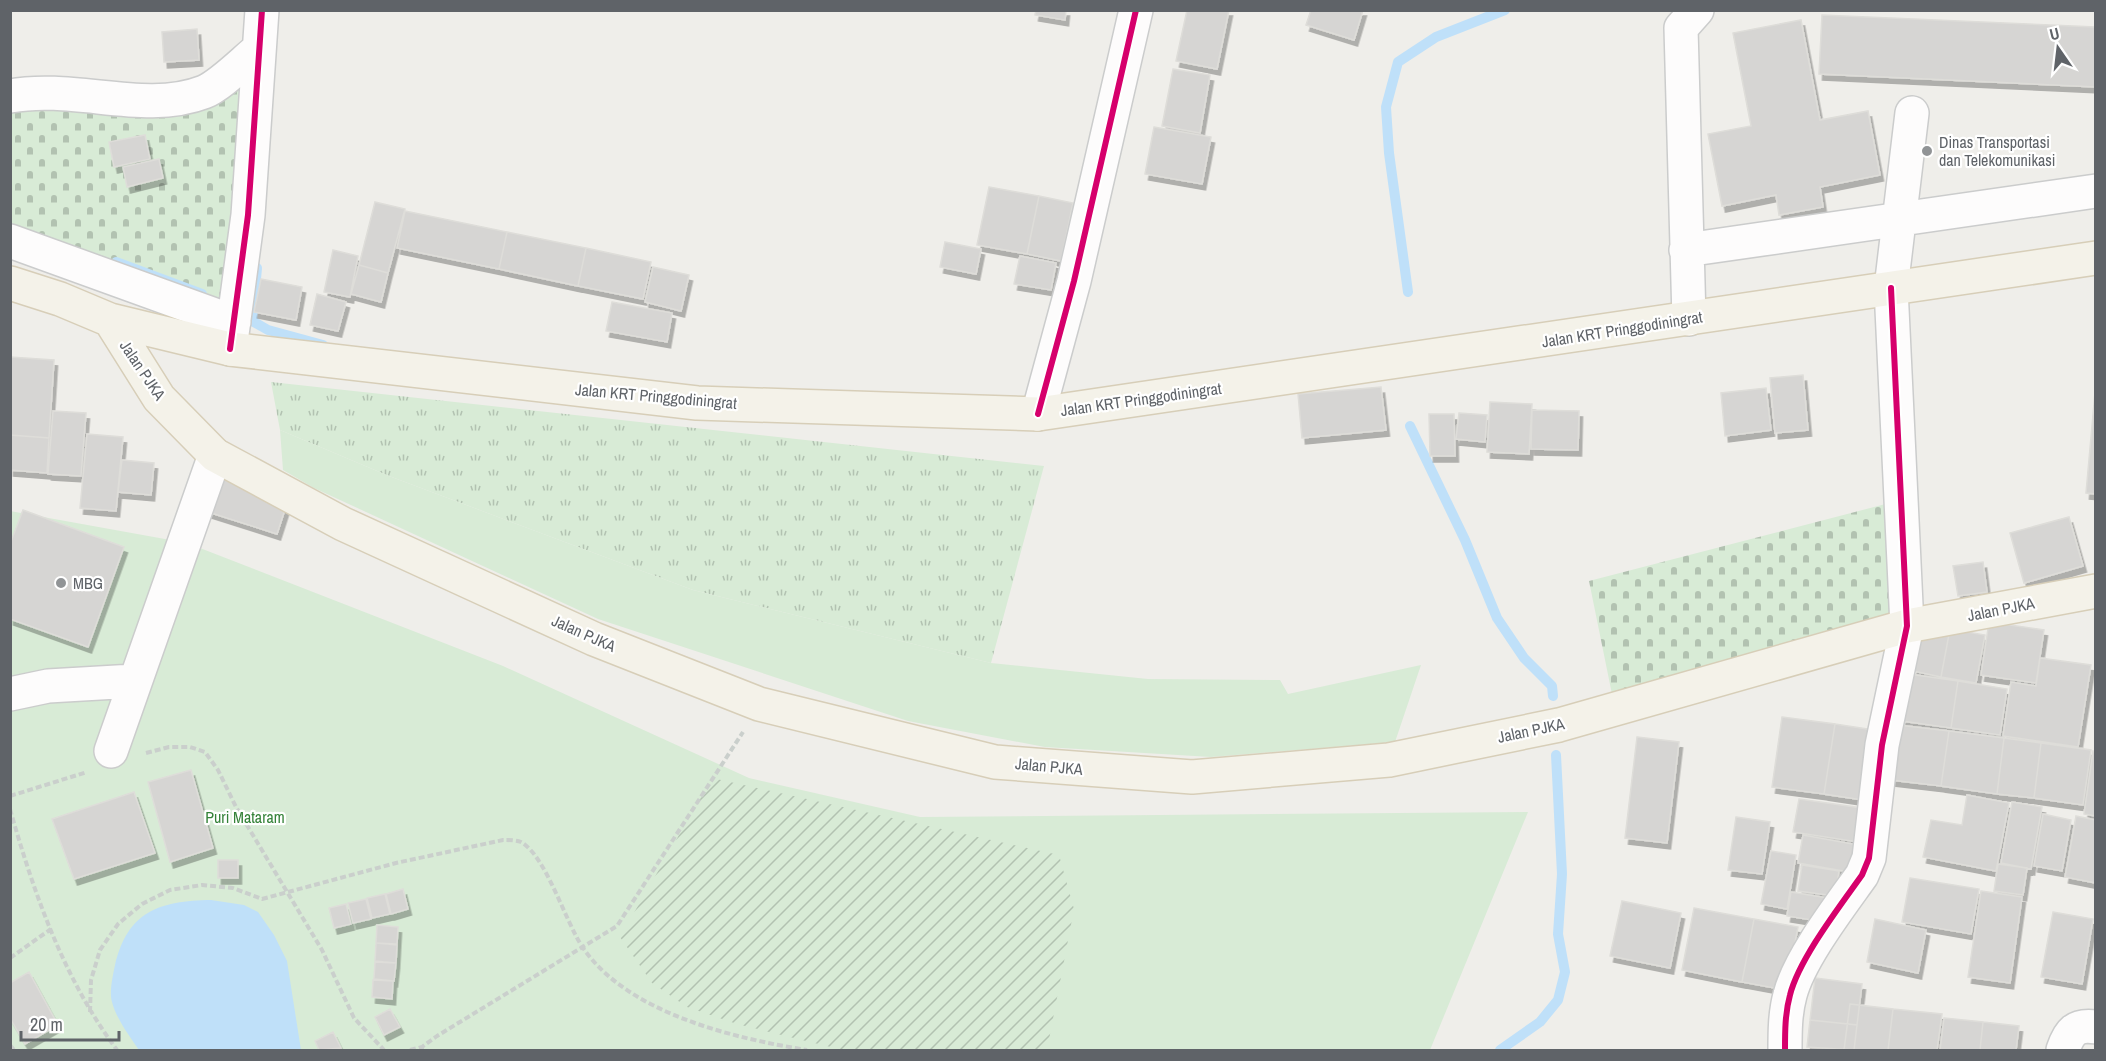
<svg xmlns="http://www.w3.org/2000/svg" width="2106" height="1061" font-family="'Archivo Narrow',sans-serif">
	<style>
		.grass { fill: url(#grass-tufts) }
		.cemetery { fill: url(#cemetery-stones) }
		.park { fill: #d8ebd6 }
		.garden { fill: url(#garden-furrows) }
		.water { fill: #bfe0f9 }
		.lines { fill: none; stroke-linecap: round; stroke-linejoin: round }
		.stream { stroke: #bfe0f9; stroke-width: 10 }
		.building { fill: #d6d5d3; stroke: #deddd9; stroke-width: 1.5; filter: url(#shadow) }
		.minor-casing { stroke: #cbcccc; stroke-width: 36 }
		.major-casing { stroke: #d7ceb8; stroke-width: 36 }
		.path { stroke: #cacfcc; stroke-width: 4; stroke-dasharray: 6 3; stroke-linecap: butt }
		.minor { stroke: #fdfcfc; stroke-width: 33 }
		.major { stroke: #f4f2e9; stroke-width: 33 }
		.cycleway-casing { stroke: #fff; stroke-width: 10 }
		.cycleway { stroke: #d6006c; stroke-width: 6 }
		.poi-dot { fill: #919496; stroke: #fff; stroke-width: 2 }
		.labels { text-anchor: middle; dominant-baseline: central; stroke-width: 4.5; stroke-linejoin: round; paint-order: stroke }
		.poi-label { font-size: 16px; fill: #5f6368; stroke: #fff; text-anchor: start }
		.street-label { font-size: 16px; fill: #5f6368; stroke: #fff }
		.park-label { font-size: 16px; fill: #348238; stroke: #fff }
	</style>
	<defs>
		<pattern id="grass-tufts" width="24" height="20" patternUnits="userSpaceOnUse" patternTransform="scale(1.5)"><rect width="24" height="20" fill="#d8ebd6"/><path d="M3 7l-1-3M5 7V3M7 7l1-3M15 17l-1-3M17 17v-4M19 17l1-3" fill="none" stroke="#b2c2b1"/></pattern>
		<pattern id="cemetery-stones" width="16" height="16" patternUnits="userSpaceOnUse" patternTransform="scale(1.5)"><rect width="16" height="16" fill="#d8ebd6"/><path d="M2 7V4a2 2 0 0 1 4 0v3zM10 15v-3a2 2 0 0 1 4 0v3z" fill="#b2c2b1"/></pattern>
		<pattern id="garden-furrows" width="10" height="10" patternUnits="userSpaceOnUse" patternTransform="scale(1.5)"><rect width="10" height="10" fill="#d8ebd6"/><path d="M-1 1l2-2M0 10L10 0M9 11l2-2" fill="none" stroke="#b2c2b1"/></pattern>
		<filter id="shadow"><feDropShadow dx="3.5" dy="6" stdDeviation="0" flood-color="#0004"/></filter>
	</defs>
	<rect width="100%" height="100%" fill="#efeeea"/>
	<path class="grass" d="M271 382 1044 466 991 663 693 590 389 476 280 430Z"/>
	<path class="cemetery" d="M259 49 235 315 11 240V96L163 101Z
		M1901 500 1907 617 1615 709 1589 581Z"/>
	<path class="park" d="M280 430 389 476 693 590 991 663 1148 679 1280 680 1288 694 1421 665 1395 742 1211 757 1045 747 908 721 598 619 314 488 283 470Z
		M10 511 187 543 503 666 749 778 920 817 1528 812 1430 1050H11Z"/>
	<path class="garden" d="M712 778 1059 855 1074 909 1047 1050H843L737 1024 687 1007 652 983 620 937Z"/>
	<path class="water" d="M211 900 244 905 258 912 274 935 287 961 301 1050H139C130 1037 116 1018 112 1002 109 992 113 975 115 965 128 911 159 901 211 900Z"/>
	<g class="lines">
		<path class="stream" d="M116 262 202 294
			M1408 292 1389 153 1386 107 1398 62 1436 37 1505 10
			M240 314 268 330 323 345
			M252 321 257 268
			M1410 426 1465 540 1497 618 1524 658 1552 686 1553 696
			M1500 1050 1540 1022 1558 1000 1565 972 1558 934 1562 874 1556 755"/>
	</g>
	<path class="building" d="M1036 10H1066L1065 20 1035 15Z
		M1187 10H1229L1217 69 1176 61Z
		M1311 10H1363L1354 40 1306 25Z
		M1822 15 2096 27V87L1819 74Z
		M1801 20 1820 120 1868 111 1880 175 1820 187 1823 207 1779 215 1776 195 1722 206 1708 134 1751 126 1733 33Z
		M197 29 199 60 164 62 162 32Z
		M1173 69 1210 75 1200 133 1162 126Z
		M1154 127 1211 137 1202 184 1145 174Z
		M145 135 150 159 114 167 109 142Z
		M159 159 163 178 127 187 123 167Z
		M989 187 1039 196 1027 254 977 245Z
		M1039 196 1073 203 1061 261 1027 254Z
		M375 202 405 209 388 273 359 265Z
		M405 211 507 232 499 269 397 248Z
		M507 232 586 248 578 286 499 269Z
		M945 242 981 249 976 274 940 267Z
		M586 248 651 262 643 299 578 286Z
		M333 250 358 256 350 297 324 292Z
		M1020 256 1056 263 1051 290 1014 284Z
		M359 265 388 273 381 302 351 294Z
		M653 267 689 275 681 311 645 302Z
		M261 279 302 287 296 320 254 312Z
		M317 294 346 302 338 331 310 325Z
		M612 302 672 313 667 342 606 331Z
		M10 357 54 360 49 438 10 435Z
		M1803 375 1808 430 1775 433 1770 378Z
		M2096 381V494L2086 493Z
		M1381 387 1386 430 1302 438 1298 394Z
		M1766 388 1771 430 1725 436 1721 393Z
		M1490 402 1532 404 1529 454 1487 452Z
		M1532 410 1579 411 1578 450 1531 449Z
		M53 411 86 413 81 476 48 474Z
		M1459 413 1487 415 1485 442 1456 439Z
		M1429 414H1454L1455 456H1430Z
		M87 434 123 437 116 511 80 508Z
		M10 435 49 438 47 473 10 470Z
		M122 460 154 463 151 495 118 492Z
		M219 478 288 500 277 534 208 512Z
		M23 510 124 547 88 647 10 619V544Z
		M2069 517 2083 566 2024 583 2010 533Z
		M1983 562 1987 592 1958 596 1953 566Z
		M1989 622 2044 630 2036 683 1981 675Z
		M1921 624 1950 629 1941 677 1913 671Z
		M1950 629 1985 635 1976 683 1941 677Z
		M2040 658 2091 665 2078 747 2003 736 2011 682 2036 686Z
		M1909 674 1958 681 1951 728 1902 721Z
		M1958 681 2007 689 2000 735 1951 728Z
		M1782 717 1835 724 1824 794 1772 787Z
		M1835 724 1880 731 1869 801 1824 794Z
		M1898 725 1949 731 1941 786 1891 780Z
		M1949 731 2004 738 1997 794 1941 786Z
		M1637 737 1679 742 1667 843 1625 838Z
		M2004 738 2041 743 2034 798 1997 794Z
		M2041 743 2091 750 2083 805 2034 798Z
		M2093 751 2096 752V816L2084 814Z
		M191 770 213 848 170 862 148 782Z
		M134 792 155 853 74 879 52 819Z
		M1967 795 2009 803 1996 871 1923 857 1931 820 1962 825Z
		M1799 799 1869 809 1864 843 1793 832Z
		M2012 802 2042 807 2031 869 2001 863Z
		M2043 814 2071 820 2062 871 2034 866Z
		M2076 816 2096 820V883L2065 877Z
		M1736 817 1770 822 1762 874 1728 870Z
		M1803 835 1864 846 1860 874 1798 863Z
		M1771 851 1796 855 1787 909 1761 904Z
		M218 860H238V878H218Z
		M1998 864 2027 868 2023 895 1994 891Z
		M1802 865 1839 871 1835 896 1798 891Z
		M1910 878 1979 889 1971 934 1902 922Z
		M403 889 408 909 391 914 386 894Z
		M1981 891 2022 897 2010 983 1968 977Z
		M1791 892 1828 898 1824 922 1787 916Z
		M385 894 390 914 372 918 367 898Z
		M366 899 371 919 353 923 348 903Z
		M1622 901 1681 913 1670 968 1610 956Z
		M346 904 351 924 334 928 329 908Z
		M1694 908 1754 919 1742 982 1682 970Z
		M2053 912 2093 919 2082 984 2041 977Z
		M1754 919 1798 927 1786 990 1742 982Z
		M1875 919 1926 930 1918 973 1867 962Z
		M377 925 398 927 397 944 376 943Z
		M376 943 397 945 396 963 375 961Z
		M375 962 396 963 394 981 374 979Z
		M29 972 58 1025 25 1044 10 1018V983Z
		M1815 978 1862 984 1857 1025 1810 1020Z
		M373 980 393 981 392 999 372 997Z
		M1850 1004 1893 1009 1888 1050H1844Z
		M390 1009 400 1027 384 1035 375 1017Z
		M1893 1009 1942 1014 1937 1050H1888Z
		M1944 1018 1983 1022 1980 1050H1940Z
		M1810 1020 1857 1025 1854 1050 1807 1047Z
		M1983 1022 2019 1026 2016 1050H1980Z
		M333 1032 341 1048 319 1050 315 1041Z"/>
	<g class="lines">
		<g class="minor-casing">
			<path id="minor" d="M10 96C75 84 145 115 204 92 221 85 244 61 259 49
				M10 241 234 322
				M1686 250 2096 191
				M1689 319 1681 28 1697 10
				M230 349 248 215 262 10
				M1038 414 1074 281 1136 10
				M10 694 48 686 134 681
				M111 751 215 455
				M1785 1050C1785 1032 1785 1013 1790 995 1799 959 1840 906 1862 875L1869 858 1882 745 1907 626 1891 288 1912 113
				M2063 1050C2069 1032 2075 1024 2096 1027"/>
		</g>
		<g class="major-casing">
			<path id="major" d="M10 283 60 299 110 320 230 349 697 403 1038 414 2096 258
				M110 320 159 398 215 455 343 524 594 639 759 704 995 762 1192 777 1389 760 1559 725 1907 626 2096 591"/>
		</g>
		<path class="path" d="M146 753 169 747H190L205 752 218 770 236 807 322 950 354 1018 384 1050
			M10 796 87 772
			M10 809C34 894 64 979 117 1050
			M10 958 51 929
			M90 1012 91 980 100 950 118 924 142 904 170 890 202 885 233 888 262 899 396 863 503 840C508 840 516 840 521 842 546 856 565 921 583 948 628 1013 732 1038 807 1050
			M10 1045 14 1050
			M410 1050 422 1047
			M422 1050V1047L437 1036 617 926 743 732"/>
		<use href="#minor" class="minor"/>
		<use href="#major" class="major"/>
		<g class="cycleway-casing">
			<path id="cycleway" d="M230 349 248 215 262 10
				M1038 414 1074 281 1136 10
				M1785 1050C1785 1032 1785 1013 1790 995 1799 959 1840 906 1862 875L1869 858 1882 745 1907 626 1891 288"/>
		</g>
		<use href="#cycleway" class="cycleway"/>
	</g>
	<g class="poi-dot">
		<circle cx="1927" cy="151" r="6"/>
		<circle cx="61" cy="583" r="6"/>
	</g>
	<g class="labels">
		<g class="poi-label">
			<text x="1939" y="142">Dinas Transportasi<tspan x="1939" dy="18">dan Telekomunikasi</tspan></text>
			<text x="73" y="583">MBG</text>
		</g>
		<g class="street-label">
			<text transform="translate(1622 329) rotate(-9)">Jalan KRT Pringgodiningrat</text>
			<text transform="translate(143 370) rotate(56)">Jalan PJKA</text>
			<text transform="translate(656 396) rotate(5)">Jalan KRT Pringgodiningrat</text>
			<text transform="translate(1141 399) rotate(-8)">Jalan KRT Pringgodiningrat</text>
			<text transform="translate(2001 609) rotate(-11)">Jalan PJKA</text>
			<text transform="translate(584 633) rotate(24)">Jalan PJKA</text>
			<text transform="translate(1531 730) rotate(-12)">Jalan PJKA</text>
			<text transform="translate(1049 766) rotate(5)">Jalan PJKA</text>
		</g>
		<g class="park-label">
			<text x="245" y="817">Puri Mataram</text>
		</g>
	</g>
	<rect width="2106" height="1061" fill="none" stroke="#5f6368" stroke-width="24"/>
	<g transform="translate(2058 48) rotate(346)" stroke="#ffffff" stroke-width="4.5" paint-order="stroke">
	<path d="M0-4.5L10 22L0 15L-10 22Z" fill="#5f6368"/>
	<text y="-9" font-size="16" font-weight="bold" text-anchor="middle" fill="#5f6368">U</text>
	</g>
	<path d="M21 1031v9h98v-9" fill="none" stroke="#5f6368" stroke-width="3"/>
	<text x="30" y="1031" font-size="18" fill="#5f6368" stroke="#ffffff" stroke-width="4.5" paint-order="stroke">20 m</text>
</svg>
